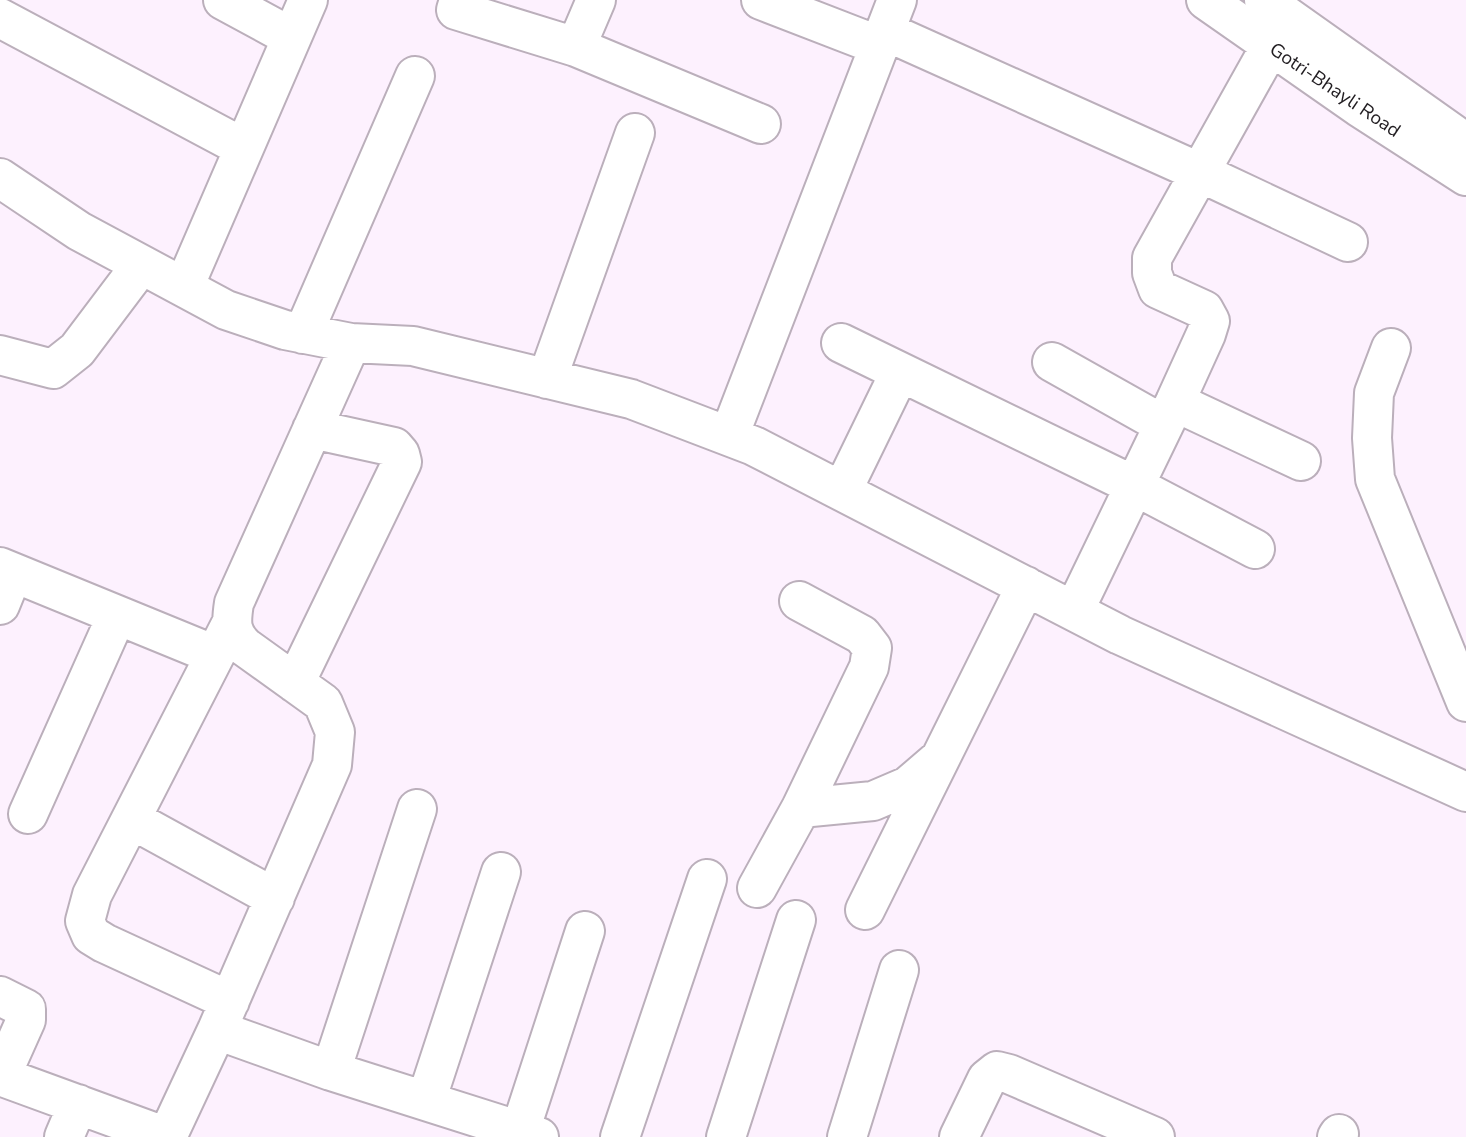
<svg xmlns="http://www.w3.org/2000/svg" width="1466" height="1137" font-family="'Nunito Sans',sans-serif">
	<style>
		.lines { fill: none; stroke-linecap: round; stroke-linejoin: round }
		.minor-casing { stroke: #bbafbb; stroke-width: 42 }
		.minor { stroke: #fff; stroke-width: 38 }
		.labels { text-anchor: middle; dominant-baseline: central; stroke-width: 7; stroke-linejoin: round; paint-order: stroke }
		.street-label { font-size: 19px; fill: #211d21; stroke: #fff }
	</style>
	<rect width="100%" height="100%" fill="#fdf1fe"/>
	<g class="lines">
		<g class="minor-casing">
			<path id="minor" d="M223 0 291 37
				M459 0 456 10 576 47 761 124
				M761 0 880 46
				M1206 0 1359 107 1466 176
				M1264 0 1466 143
				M0 18 244 148
				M885 31 1201 173 1348 242
				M576 47 596 0
				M0 178 79 231 226 310 285 330 351 343 413 346 631 399 754 446 1120 635 1466 792
				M184 287 308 0
				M303 334 415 76
				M841 343 1135 486 1255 549
				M1391 348 1374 393 1372 438 1375 479 1466 702
				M0 355 53 369 77 350 141 265
				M1052 362 1164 425
				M547 379 635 133
				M1175 402 1301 461
				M729 436 897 0
				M842 491 900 372
				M0 567 215 655
				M0 605 13 573
				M1074 611 1175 402 1206 334 1210 321 1204 310 1158 289 1152 273V258L1270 47
				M295 683 402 462 400 454 394 447 312 429
				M801 808 873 801 908 786 936 762
				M28 814 117 615
				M131 819 275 898
				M757 888 801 808 869 667 872 648 862 635 799 601
				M865 910 1026 586
				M0 996 26 1009V1020L1 1076
				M230 1001 104 943 91 935 85 921 92 895 231 624
				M217 1030 331 1071 539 1137
				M331 1071 417 809
				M0 1076 167 1137
				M426 1101 501 872
				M520 1131 585 931
				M64 1137 78 1104
				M167 1137 217 1030 332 765 335 732 323 703 245 647C230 633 231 622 234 603L351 343
				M620 1137 707 879
				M726 1137 796 920
				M847 1137 899 970
				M959 1137 987 1079 997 1071 1009 1074 1155 1137
				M1337 1137 1339 1134"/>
		</g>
		<use href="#minor" class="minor"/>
	</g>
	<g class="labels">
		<g class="street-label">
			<text transform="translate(1335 90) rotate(34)">Gotri-Bhayli Road</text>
		</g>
	</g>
</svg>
